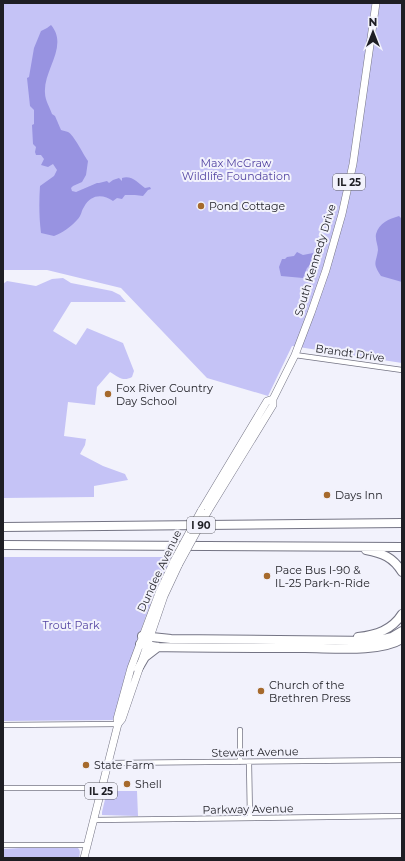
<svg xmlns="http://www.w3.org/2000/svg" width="405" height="861" font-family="Montserrat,sans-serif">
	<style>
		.green { fill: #c5c3f6 }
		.water { fill: #9893e1 }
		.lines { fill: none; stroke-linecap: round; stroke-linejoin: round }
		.street-casing { stroke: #747484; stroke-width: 6 }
		.primary-casing { stroke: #747484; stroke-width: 8 }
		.highway-casing { stroke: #747484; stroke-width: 10 }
		.street { stroke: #fff; stroke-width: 4.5 }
		.primary { stroke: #fff; stroke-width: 7 }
		.highway { stroke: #fff; stroke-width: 8 }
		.primary-bridge-casing { stroke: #747484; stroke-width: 8; stroke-linecap: butt }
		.primary-bridge { stroke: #fff; stroke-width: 7 }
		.poi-dot { fill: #a66a2d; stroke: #f2f2fc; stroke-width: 1.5 }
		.labels { text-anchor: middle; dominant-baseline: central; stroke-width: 4; stroke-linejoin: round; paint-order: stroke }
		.shield { fill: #f2f2fc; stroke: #5e5e65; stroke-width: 1 }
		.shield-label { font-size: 10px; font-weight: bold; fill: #1e1e24 }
		.park-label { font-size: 11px; fill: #5445a2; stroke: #f2f2fc }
		.poi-label { font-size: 11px; fill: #1e1e24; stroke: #f2f2fc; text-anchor: start }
		.street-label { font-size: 11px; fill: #1e1e24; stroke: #f2f2fc }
	</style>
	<rect width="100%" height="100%" fill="#f2f2fc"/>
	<path class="green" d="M3 3H402V363L292 346 268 396 207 378 121 288 47 270H3Z
		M63 278 71 283 112 291 120 295 126 302H71L53 331 76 345 87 328 123 343 134 371 132 377C123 382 118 377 110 372L97 387 95 405 68 402 64 436 86 439 85 445 80 454 103 466 125 474 128 480 94 486V497L3 498V284L7 281 36 286 52 279Z
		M3 557H171L148 610 126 673 115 720 3 721Z
		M107 791H137L138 816 102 815V812Z
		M38 847H76C81 849 80 853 79 858L3 857V849Z"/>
	<path class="water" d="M51 25C69 46 43 70 45 93 45 100 50 108 52 114L55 116 61 130C63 131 66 131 68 132 74 135 83 154 88 161L86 175 82 182 73 186 71 188 72 191 76 192 97 183H99L107 181 109 183 113 180 119 178 122 181V178C132 175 138 183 145 188L150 187 151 189 148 190 143 196 135 195H125L122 199 117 198 113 201C103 194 91 194 84 207 81 211 82 215 77 220 71 227 62 233 54 236L41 233C39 217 39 202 40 186L54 176 57 170 53 164 48 167 41 165 44 159 41 155H36L35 152 36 147 33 144 32 125 34 124V110L30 106 27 78 29 77 34 48 41 31 47 28Z
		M399 216 402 219V282L381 276C372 262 376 264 378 250 378 245 375 240 376 234 379 223 389 219 399 216Z
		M297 252 303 255 313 253 314 261 307 268 303 278 281 276 279 267 282 259H285L287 257 294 256Z"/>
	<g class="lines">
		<g class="street-casing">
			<path id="street" d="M295 355 402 370
				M3 725 118 724
				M240 730V762
				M249 762 250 818
				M108 763 402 760
				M3 788H102
				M93 820 402 816
				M3 845H87"/>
		</g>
		<g class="primary-casing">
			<path id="primary" d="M201 511 267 401 273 399
				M208 511 273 405V399L295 355 311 313 326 270 342 214 353 164 376 3
				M118 724 117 719 131 668 159 593 174 561
				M84 858 118 724 122 719 164 596 179 564"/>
		</g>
		<g class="highway-casing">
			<path id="highway" d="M3 527 402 523
				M3 545 402 547
				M366 550C382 553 393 557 402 572
				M142 636 171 639 376 641 392 637 402 631
				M358 637C376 635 392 630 402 614
				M140 644 158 647C207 648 256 648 305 648 332 648 379 653 402 639
				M138 669 145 657 158 647"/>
		</g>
		<use href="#street" class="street"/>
		<use href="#primary" class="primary"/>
		<use href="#highway" class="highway"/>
		<g class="primary-bridge-casing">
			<path id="primary-bridge" d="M174 561 201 511
				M179 564 208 511"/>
		</g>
		<use href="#primary-bridge" class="primary-bridge"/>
	</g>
	<g class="poi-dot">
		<circle cx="201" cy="206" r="4"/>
		<circle cx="108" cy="394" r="4"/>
		<circle cx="327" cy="495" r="4"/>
		<circle cx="267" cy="576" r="4"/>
		<circle cx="261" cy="691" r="4"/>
		<circle cx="86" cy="765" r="4"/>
		<circle cx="127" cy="784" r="4"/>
	</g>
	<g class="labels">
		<g class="shield">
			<rect x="333" y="174" width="32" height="16" rx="3"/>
			<rect x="187" y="517" width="28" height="16" rx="3"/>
			<rect x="85" y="783" width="32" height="16" rx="3"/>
		</g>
		<g class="shield-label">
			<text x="349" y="182">IL 25</text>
			<text x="201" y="525">I 90</text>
			<text x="101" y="791">IL 25</text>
		</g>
		<g class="park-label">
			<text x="236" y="163">Max McGraw<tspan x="236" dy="13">Wildlife Foundation</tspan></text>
			<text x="71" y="625">Trout Park</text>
		</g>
		<g class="poi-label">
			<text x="209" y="206">Pond Cottage</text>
			<text x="116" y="388">Fox River Country<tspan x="116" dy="13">Day School</tspan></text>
			<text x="335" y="495">Days Inn</text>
			<text x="275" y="570">Pace Bus I-90 &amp;<tspan x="275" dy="13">IL-25 Park-n-Ride</tspan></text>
			<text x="269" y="685">Church of the<tspan x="269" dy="13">Brethren Press</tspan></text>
			<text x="94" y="765">State Farm</text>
			<text x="135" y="784">Shell</text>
		</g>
		<g class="street-label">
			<text transform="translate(315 260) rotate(-73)">South Kennedy Drive</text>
			<text transform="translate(350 353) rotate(8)">Brandt Drive</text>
			<text transform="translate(159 571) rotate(-65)">Dundee Avenue</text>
			<text transform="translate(255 752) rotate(-1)">Stewart Avenue</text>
			<text transform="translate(248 809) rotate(-1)">Parkway Avenue</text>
		</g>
	</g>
	<rect width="405" height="861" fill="none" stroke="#1e1e24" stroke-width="8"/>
	<g transform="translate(373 32)" stroke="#f2f2fc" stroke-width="3" paint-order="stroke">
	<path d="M0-3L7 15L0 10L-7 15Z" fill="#1e1e24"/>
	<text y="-6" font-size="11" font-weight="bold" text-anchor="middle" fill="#1e1e24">N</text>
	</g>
</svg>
